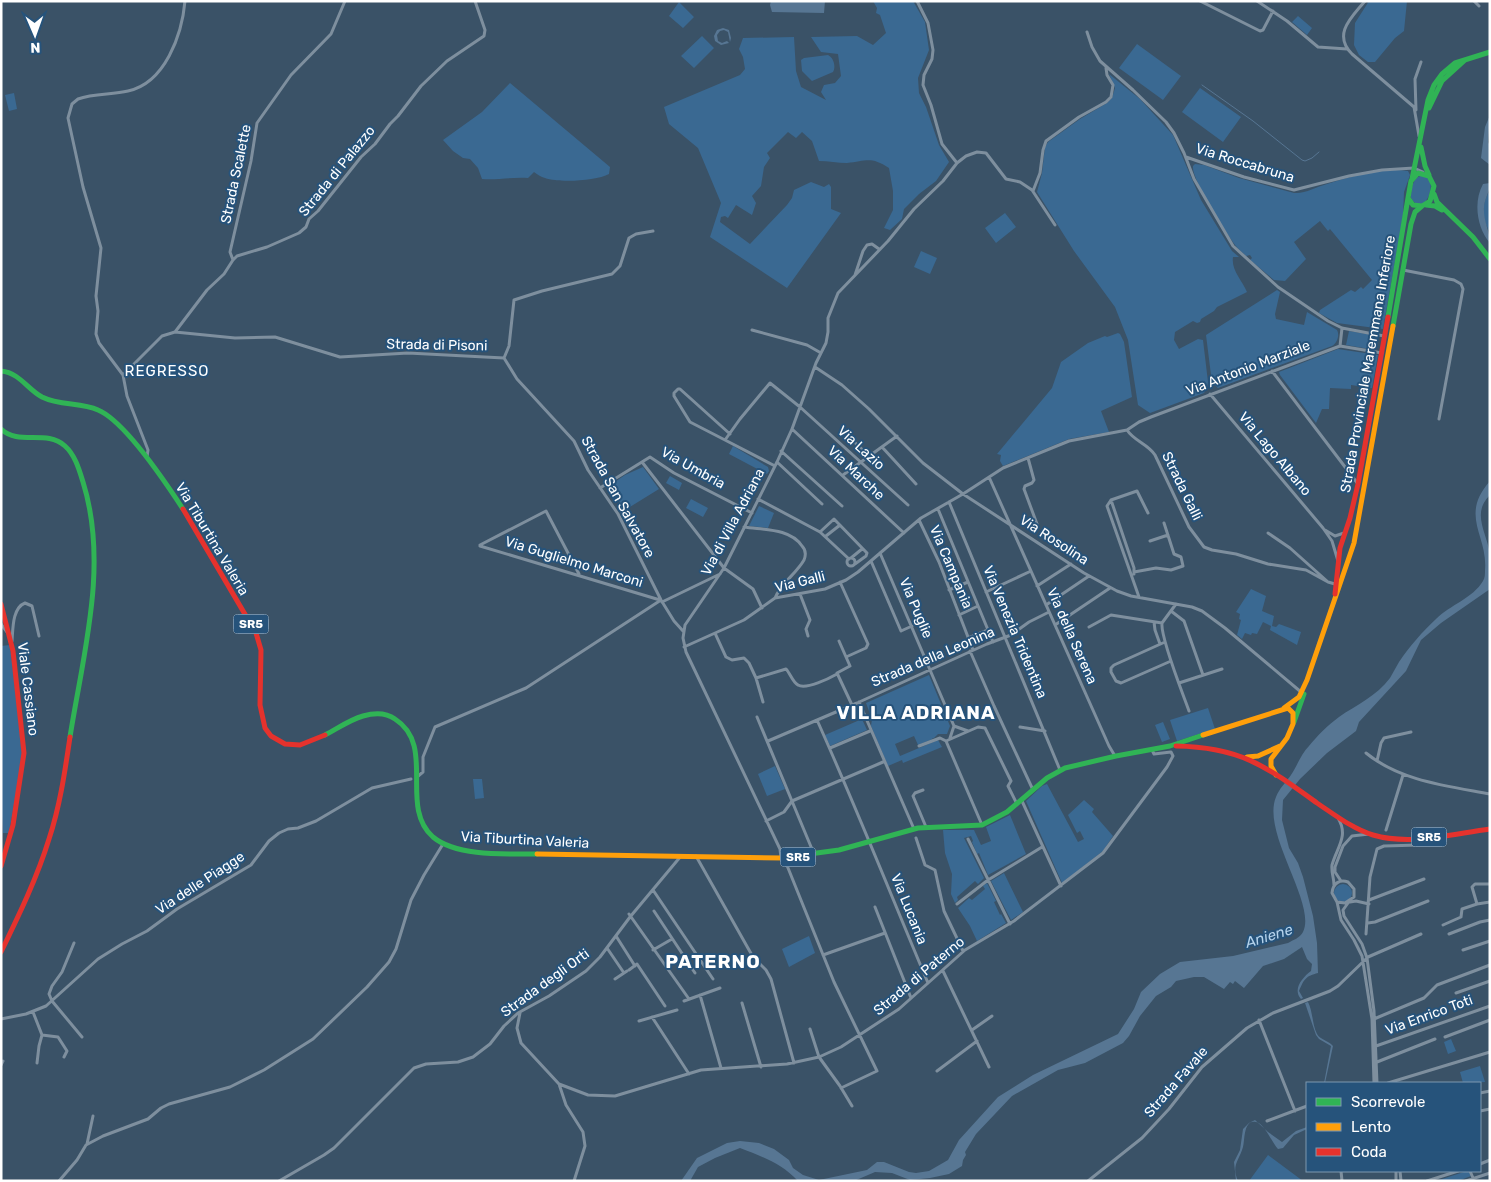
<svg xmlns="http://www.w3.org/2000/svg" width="1491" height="1182" font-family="Rubik,sans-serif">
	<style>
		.green { fill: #3a6992 }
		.water { fill: #577693 }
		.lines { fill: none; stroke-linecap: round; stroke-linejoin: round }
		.stream { stroke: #577693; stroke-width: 1 }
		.street { stroke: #7e8f9e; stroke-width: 3 }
		.fast { stroke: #30b455; stroke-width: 5 }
		.slow { stroke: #ff9f0a; stroke-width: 5 }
		.jam { stroke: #e5322d; stroke-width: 5 }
		.labels { text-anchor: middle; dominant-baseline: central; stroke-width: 4; stroke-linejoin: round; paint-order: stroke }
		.shield { fill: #26537b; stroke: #becbd7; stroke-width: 1 }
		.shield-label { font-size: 12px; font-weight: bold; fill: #fff }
		.street-label { font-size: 14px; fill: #fff; stroke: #26537b }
		.neighbourhood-label { font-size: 15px; letter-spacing: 1px; fill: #fff; stroke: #26537b }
		.water-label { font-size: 15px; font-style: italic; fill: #b5d3ec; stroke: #26537b }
		.district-label { font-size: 19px; font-weight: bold; letter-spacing: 1px; fill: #fff; stroke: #26537b }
	</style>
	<rect width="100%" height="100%" fill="#3a5267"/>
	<path class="green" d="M873 1H913L925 22 929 50 918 78 919 93 926 107 939 145 949 162 936 181 919 194 904 209 902 219 890 230 884 228 893 210V191L889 168C871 156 866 161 847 163 838 163 828 161 819 161L812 141 802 132 796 138 788 132 767 153 770 158 764 167 761 186 752 196 756 203 752 215 736 205 728 218 725 216 721 217 720 222 750 244 787 205 792 198 794 190 811 182 824 187 829 184 831 187V209L841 213 787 288 710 237 721 203 698 148 669 124 664 107 740 75 745 69 743 57 739 49 743 38 794 37 796 71 801 87 826 100 821 92 824 85 835 83 841 76 838 54 821 52 811 37 857 36 873 45 886 33 880 15 876 13 877 8Z
		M1369 1H1407L1404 31 1395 38 1375 62H1368L1359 55 1354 45 1355 23Z
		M679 2 694 17 683 28 669 16Z
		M1298 16 1312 28 1307 35 1292 22Z
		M702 36 714 48 694 68 681 56Z
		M1137 44 1181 76 1163 100 1119 68Z
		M828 55C834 58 836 67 833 72L812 81 802 71 801 60 804 58Z
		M1109 74 1140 99 1173 135 1201 200 1232 251 1239 257H1233C1231 270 1242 280 1247 292L1217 307 1214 311 1201 319 1200 322 1197 323 1193 321 1175 332 1174 340 1179 349 1198 339 1203 340 1208 382 1207 388 1204 393 1150 413 1138 405 1128 340 1115 307 1074 251 1037 192 1042 173 1045 147 1048 142 1080 119 1107 103 1112 98 1115 88Z
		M510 83 610 167 609 174C596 181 559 183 545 178 541 177 537 174 534 172L528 178C512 177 498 180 482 179L478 168 470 159 463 158 453 151 443 140 482 112Z
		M1200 88 1241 117 1223 142 1182 112Z
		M14 93 17 109 9 111 5 95Z
		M1195 164 1204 165 1239 178 1294 193C1305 194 1316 187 1327 184 1352 176 1383 167 1408 171L1410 175 1404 192 1403 217 1383 329 1337 323 1319 313 1320 310 1351 290 1355 292 1361 287 1363 289 1372 280 1330 229 1328 231 1320 221 1294 242 1306 259 1285 281 1274 280 1250 260 1252 258 1250 255 1246 256C1243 253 1238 249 1235 245 1226 232 1191 179 1193 166Z
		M1424 175 1430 180C1434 193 1422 216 1411 198 1411 188 1413 176 1424 175Z
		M1490 191V232C1482 221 1481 202 1490 191Z
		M1005 213 1016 227 996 243 985 228Z
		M921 251 937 258 930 274 914 267Z
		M1277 290 1280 292 1275 314 1276 319 1304 325 1307 312 1337 330C1340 335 1337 343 1332 346L1218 388 1212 383 1206 335Z
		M1349 331 1378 336 1375 350 1346 345Z
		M1118 333 1120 334 1124 342 1132 397 1101 411 1109 432 1069 439 1003 466 1000 461 1001 455 997 454 1052 388 1061 362 1088 343 1105 336 1107 337Z
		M1338 349 1378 355 1372 388 1351 385V389L1330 388 1329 409H1322L1316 423 1280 375 1279 372Z
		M733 446 768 467 769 471 767 474 729 454Z
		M643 467 659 489 625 510 609 486 625 475Z
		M670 476 682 483 679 490 666 483Z
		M691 499 708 508 703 517 686 508Z
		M759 506 774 513 768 528 749 526Z
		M1251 589 1266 596 1262 611 1274 616 1272 626 1276 627 1279 624 1301 632 1297 645 1270 630 1271 626 1263 622 1257 634 1252 633 1251 635 1245 633 1242 639 1237 635 1241 620 1239 619 1240 614 1236 612Z
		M10 645 23 754 9 833H3L1 800V646Z
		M929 675 950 726 947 734H938L934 738H932L933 739 918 745 914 736 895 744 900 756 938 740 942 747 903 763 902 760 888 766 871 726 872 719 866 703Z
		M1208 708 1215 729 1177 741 1170 720Z
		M862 719 867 730 830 746 825 735Z
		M1163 722 1170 739 1162 742 1155 725Z
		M775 766 785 789 767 796 758 774Z
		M473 779H482L484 798 475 799Z
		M1047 784 1078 842 1084 839 1080 831 1077 833 1068 815 1084 800 1094 809 1092 812 1113 836 1103 851 1062 883 1026 801 1042 786Z
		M1010 815 1026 854 988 875 979 853 977 854 972 842 973 841 971 836 964 838 984 878 978 884 975 881 957 897 958 900 955 903 951 894 952 874 945 853 943 830H974L981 845 991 841 986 827Z
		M1004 873 1023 912 1011 920 991 881Z
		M987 883 996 901 994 902 1000 915 1001 914 1006 923 977 941 970 926 958 908 969 898 972 900 985 889 983 886Z
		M1334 893a9 9 0 1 1 18 0a9 9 0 1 1-18 0Z
		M809 936 815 953 789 967 782 949Z
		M1451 1039 1456 1051 1448 1054 1444 1042Z
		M1480 1066 1485 1082 1463 1083 1460 1072Z
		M1268 1155 1303 1181H1249Z
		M1467 1171H1469L1471 1176 1458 1181H1436Z"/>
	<path class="water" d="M771 1H825L824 13 772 12 770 5Z
		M723 28 729 30 731 38 730 42 728 32 724 30 720 31 717 35 718 41 722 43 727 41 729 43 721 45 715 41 714 36 717 30Z
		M1490 115 1488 142 1490 146V165L1481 158 1485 127Z
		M1490 183C1490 193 1483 200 1484 211 1484 222 1490 232 1490 243 1477 228 1473 202 1483 184Z
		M1490 481V495C1471 513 1487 533 1490 554 1491 565 1490 578 1490 589L1441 623 1421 640 1406 671 1359 722 1356 731 1327 753 1300 779 1283 800 1282 820 1289 848 1298 863 1303 877 1313 916 1317 943 1318 973C1306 976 1304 979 1299 991L1303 998 1301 999C1292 989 1303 977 1311 971L1312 964 1307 959 1302 947 1284 959 1263 966 1244 988 1235 981 1233 984 1230 982 1224 989 1204 977H1194L1176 981 1171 987 1156 996 1140 1016 1129 1036 1123 1043 1085 1063 1058 1070 1012 1096 976 1134 965 1152 966 1155 963 1160 962 1166 949 1174 930 1178 910 1180 892 1173 875 1172 854 1181H798C781 1163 763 1157 740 1148L715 1158 698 1167 690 1181H681L697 1158 727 1143 740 1141 759 1143 774 1149 789 1160 793 1168 803 1175 819 1180 867 1170 877 1162H884L909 1172 916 1173 929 1171 948 1160 959 1140 998 1097 1033 1075 1118 1034 1134 1009 1141 992 1160 974 1180 962 1233 956 1288 943C1293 940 1300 938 1303 932 1317 904 1261 833 1276 797 1279 789 1286 782 1291 775 1297 766 1301 754 1309 746 1317 736 1328 725 1339 717 1356 705 1377 696 1390 678 1393 673 1396 667 1399 662 1410 646 1422 632 1436 619 1450 605 1473 598 1483 581 1485 578 1485 574 1485 570 1488 535 1459 516 1490 481Z
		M1308 1002C1313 1012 1312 1024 1317 1034 1320 1040 1328 1040 1333 1046L1325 1083H1324L1331 1046 1319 1039 1316 1035 1305 1003Z
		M1255 1120 1268 1132 1282 1142 1296 1131 1307 1127V1129L1294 1135 1283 1148 1278 1149C1272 1143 1265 1124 1256 1122 1243 1119 1245 1141 1243 1147 1239 1161 1231 1165 1238 1181H1236L1234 1162 1240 1150 1243 1129 1249 1123Z"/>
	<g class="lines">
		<path class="stream" d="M1202 85 1253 121 1302 160 1305 161 1312 158 1319 152"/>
		<path class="street" d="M917 1 928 23 933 50 932 59 924 75 923 85 931 105 942 144 957 163
			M1200 1 1260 31 1263 30 1273 11
			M1257 1 1287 21 1318 47 1347 49
			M1365 1C1352 17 1332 34 1352 54L1414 107 1419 136 1421 137
			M1474 1 1479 6
			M1087 32 1092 47 1100 61 1133 90 1166 122 1174 133 1184 153 1194 179 1233 246 1278 287 1328 321 1342 328 1384 336
			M1416 110 1415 79 1421 62
			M1186 157 1244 177 1294 190 1349 176 1382 170 1414 168 1423 172
			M1033 191 1040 173 1043 150 1046 141 1079 117 1106 102 1111 97 1113 85 1107 75 1106 68
			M233 260 230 252 251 161 257 123 291 75 331 34 345 1
			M1403 270 1454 280 1461 284 1463 289 1439 419
			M855 275 863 251 867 245 872 244 879 249
			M752 330 807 345 821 353
			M175 332 207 290 224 274 233 260 237 256 267 247 299 233 306 227 309 219 318 211 361 157 375 144 390 124 398 116 421 86 447 61 484 36 485 30 475 1
			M1340 346 1342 328
			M504 358 517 379 574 441 588 470 618 514 661 600 674 621 683 631
			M504 358 509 346 514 300 542 291 612 274 620 266 629 238 636 234 653 231
			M815 367 842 385 869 409 923 463 963 494 1084 573 1117 591 1131 596 1192 607 1202 611 1225 628 1301 692
			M1272 371 1358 484
			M123 375 162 336 175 332 235 338 275 337 340 357 408 353 504 358
			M1210 394 1323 528 1332 541 1338 561
			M792 429 904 533
			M1127 430 1139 422 1151 417 1340 346 1382 353
			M847 435 869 456
			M725 440 690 422 674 396V393L678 389H680L730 434
			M882 447 916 484
			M781 451 842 506
			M147 457 148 450 127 396 123 375 99 343 96 334 98 311 96 296 101 248 83 187 68 118 72 104 78 99C94 93 112 95 128 91 165 83 182 35 185 1
			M1028 458 1034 480 1032 483 1025 486 1024 489 1037 524
			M642 462 724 568 753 589 762 608
			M777 462 822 504
			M775 466 725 440 740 419 770 383 800 407 908 505
			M843 475 897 436
			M989 477 1109 746 1115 756
			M600 488 650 457 674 473 752 513
			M758 499 820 532 849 559
			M1111 500 1134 568V574
			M949 502 1060 770
			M938 509 993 642
			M919 520 939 562 973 650
			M744 527C763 530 790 528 802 546 806 550 806 555 804 560 796 574 782 582 775 598
			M1325 530 1335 536 1344 533
			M820 532 834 519 867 553 866 556 855 564
			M1268 533 1290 548 1328 582 1335 584
			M826 536 840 525
			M1150 541 1168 535
			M480 545 546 511 579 574
			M480 546 660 600
			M880 553 954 726
			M847 562a4 4 0 1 1 8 0a4 4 0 1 1-8 0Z
			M851 558 862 549
			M871 561 901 631 912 626
			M1134 572 1156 568 1171 570 1183 566 1181 557 1174 554 1164 523
			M840 582 868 644 866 648 846 657
			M1037 586 1071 564
			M949 590 968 582
			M986 592 1031 571
			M800 594 810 620 806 629 808 636
			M1139 597 1107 506 1111 500 1137 491 1148 513
			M662 602 720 574
			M1046 605 1089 576
			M1171 611 1184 621 1203 675
			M959 615 978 606
			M1154 622 1155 630 1160 644
			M1162 623C1160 637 1183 694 1189 711
			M1 624 7 632
			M1055 625 1110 588
			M1089 627 1111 615 1162 623 1176 604
			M715 633 726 657 732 660 744 658 749 663 756 678 786 669C790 673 793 683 798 685 806 690 830 678 837 674
			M968 638 988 630
			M12 641C13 630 12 608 25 603L32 606 39 636
			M839 641 850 666 837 673 852 705
			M1165 642 1114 665 1111 668V672L1116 681 1121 683 1171 661
			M684 647 744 620 775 598 825 589 846 580 858 572 921 518 963 494 1003 468 1069 441 1127 430C1134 441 1148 444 1155 455L1189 527 1204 547 1212 550 1236 554 1268 564 1306 570 1328 582
			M970 651 994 706 1033 790
			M756 678 763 702
			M1179 683 1222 669
			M859 702 914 829
			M757 717 814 854
			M817 720C856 807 891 895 928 983
			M954 726 968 731
			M1020 727 1045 731
			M950 738 954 726
			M768 741 857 703 987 644 1011 635 1029 622 1049 612
			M946 741 978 727 985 728 1011 781 1008 786 1017 804
			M946 741 982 825
			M919 746 940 738 946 741
			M830 748 870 731
			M1366 753C1400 781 1447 786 1490 794
			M1377 761 1381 743 1384 738 1411 732
			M417 777 423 772V757L435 727 526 688 661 600
			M923 790 915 793 913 796 926 827
			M1022 801 1061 886
			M766 821 784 812 792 801 883 762
			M1386 830 1403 775
			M916 838 925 865 935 870 944 911 963 951
			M968 839 1010 924
			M696 856 753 957 766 970 771 979 794 1063
			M781 858 780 849 686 652 683 638 685 625 724 568 777 462 792 429 816 363 826 343 828 332V318L838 293 888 241 914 209 943 181 957 163 966 156 977 152 986 153 1006 179 1020 182 1032 190 1055 225
			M784 858 834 982 877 1071 841 1088
			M1341 881 1335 872V867L1343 846 1352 836 1369 834
			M1490 884H1475L1472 887 1477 904 1490 902
			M1334 885C1334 878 1331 872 1332 865 1337 847 1349 836 1338 818
			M653 890 713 979
			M1369 900 1424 879
			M1337 902 1345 903 1354 897V889L1348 882C1340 879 1333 883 1332 893L1337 902 1341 920 1354 940 1362 956 1372 1019 1374 1083
			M1350 902 1356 901 1369 904
			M1348 903 1343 910 1344 916 1362 944 1367 958 1374 1011 1377 1083
			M957 904 988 880 1042 847
			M875 907 911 998
			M654 911 695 973
			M629 914 689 999
			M1368 923 1375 922 1428 901
			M1443 925 1461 917 1462 909 1477 904
			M1366 934 1370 877 1377 849 1384 846 1419 845
			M1449 934 1480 922 1490 920
			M616 936 635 966
			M74 943 62 972 52 986 49 994 52 1001 82 1037
			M607 948 624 973
			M653 950 672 939
			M1463 950 1490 941
			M823 955 885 933
			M629 970 637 964 665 1006
			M943 971 989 1067
			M615 979 627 971
			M1456 993 1490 981
			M700 995 721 1068
			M684 1001 720 988
			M742 1003 761 1067
			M33 1012 42 1035
			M520 1013 517 1028 521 1043 559 1084 566 1105 583 1132 585 1146 574 1181
			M652 1017 689 1074
			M1 1019 26 1014 46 1006 98 959 122 944 147 931 177 909 251 865 269 841 279 833 288 829 298 828 316 821 372 788 411 779
			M1374 1019 1424 998 1437 985 1490 965
			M1259 1020 1295 1111
			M639 1021 677 1010
			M810 1029 819 1057 840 1086 852 1106
			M972 1030 992 1016
			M42 1035 58 1037 67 1051 64 1057
			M1445 1037 1490 1020
			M1376 1046 1490 1006
			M1377 1062 1435 1039
			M37 1063 39 1046 42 1035
			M1 1065 3 1061
			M937 1071 977 1041
			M1388 1083 1490 1052
			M559 1084 588 1095 615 1096 701 1070 787 1064 819 1057 841 1047 899 1009 965 950 1014 921 1103 853 1167 767 1173 756 1171 752 1154 754 1152 750
			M1480 1093 1490 1091
			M1480 1111 1490 1109
			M1267 1121 1307 1106
			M87 1144 93 1116
			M1480 1164 1490 1160
			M1341 1171 1342 1181
			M1396 1171V1181
			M1400 1171 1401 1181
			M1470 1171 1473 1178
			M59 1181 77 1160 86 1145 103 1136 148 1119 161 1108 169 1104 230 1087 264 1070 313 1039 367 987 389 962 396 949 411 900 424 875 443 844
			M279 1181 324 1155 334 1148 414 1068 426 1064 458 1062 473 1057 490 1044 504 1026 518 1013 549 996 586 971 600 957 630 917 681 856
			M1088 1181 1142 1138 1169 1109 1202 1067 1247 1028 1273 1013 1330 991 1338 986 1368 957 1421 934
			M1427 1181 1458 1171
			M1466 1181 1490 1173"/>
		<path class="fast" d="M1429 108 1442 81 1464 61
			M1421 147 1425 166 1429 175
			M1418 173 1429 176 1434 186 1430 201 1422 206 1413 205 1408 198 1411 181Z
			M1412 179 1428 100 1434 85 1442 74 1455 63 1490 52
			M1434 194 1437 202 1473 237 1490 259
			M1426 205 1435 206 1442 210
			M1388 317 1408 198
			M1393 326 1411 224 1415 212 1422 206
			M1 371C20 373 27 389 42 397 60 406 81 402 98 410 125 421 166 483 183 509
			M1 429C19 446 46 429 65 446 75 455 79 469 83 482 109 565 83 654 70 737
			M1294 722 1304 694
			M325 735C337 729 349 720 363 716 374 713 385 712 395 719 437 746 398 806 433 837 457 857 507 854 537 854
			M802 855 839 850 918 828 982 825 1007 812 1047 778 1065 768 1116 756 1170 746 1203 735"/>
		<path class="slow" d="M1284 708 1299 697 1307 680 1354 543 1393 326
			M1203 735 1288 708 1293 713V724L1287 738 1271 759V766L1276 775
			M1247 757 1258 756 1280 746
			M537 854 783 858 802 855"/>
		<path class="jam" d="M183 509 256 633 261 650 260 705 265 728 271 736 285 744 300 745 325 735
			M1335 594 1340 548 1350 518 1358 484 1388 317
			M1 604 13 651 24 753 13 825 1 866
			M1176 746C1241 747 1267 767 1317 803 1335 815 1353 829 1373 835 1411 846 1452 834 1490 829
			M1 952C19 915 37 878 49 839 60 806 65 771 70 737"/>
	</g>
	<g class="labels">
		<g class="shield">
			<rect x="233.5" y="614.5" width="35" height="19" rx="4"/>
			<rect x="1411.5" y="827.5" width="35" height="19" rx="4"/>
			<rect x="780.5" y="847.5" width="35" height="19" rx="4"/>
		</g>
		<g class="shield-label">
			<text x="251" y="624">SR5</text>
			<text x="1429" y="837">SR5</text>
			<text x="798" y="857">SR5</text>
		</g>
		<g class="street-label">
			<text transform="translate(1245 163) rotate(17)">Via Roccabruna</text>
			<text transform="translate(337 171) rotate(-51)">Strada di Palazzo</text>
			<text transform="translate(236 174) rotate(-78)">Strada Scalette</text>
			<text transform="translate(437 345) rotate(1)">Strada di Pisoni</text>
			<text transform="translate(1368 364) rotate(-80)">Strada Provinciale Maremmana Inferiore</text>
			<text transform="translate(1248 368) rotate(-21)">Via Antonio Marziale</text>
			<text transform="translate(861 448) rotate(42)">Via Lazio</text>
			<text transform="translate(1275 454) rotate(50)">Via Lago Albano</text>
			<text transform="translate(693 468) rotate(29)">Via Umbria</text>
			<text transform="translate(856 473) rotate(43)">Via Marche</text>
			<text transform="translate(1182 486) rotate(64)">Strada Galli</text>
			<text transform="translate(618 497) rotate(61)">Strada San Salvatore</text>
			<text transform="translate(733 522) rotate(-62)">Via di Villa Adriana</text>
			<text transform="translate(212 539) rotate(59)">Via Tiburtina Valeria</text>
			<text transform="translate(1054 540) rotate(33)">Via Rosolina</text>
			<text transform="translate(574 562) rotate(17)">Via Guglielmo Marconi</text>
			<text transform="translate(951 567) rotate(67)">Via Campania</text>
			<text transform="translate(800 582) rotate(-14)">Via Galli</text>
			<text transform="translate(916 608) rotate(67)">Via Puglie</text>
			<text transform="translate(1015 632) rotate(67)">Via Venezia Tridentina</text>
			<text transform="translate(1072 636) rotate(66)">Via della Serena</text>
			<text transform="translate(933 657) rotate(-23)">Strada della Leonina</text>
			<text transform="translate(28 689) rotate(83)">Viale Cassiano</text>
			<text transform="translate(525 840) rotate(3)">Via Tiburtina Valeria</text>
			<text transform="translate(200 883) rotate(-33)">Via delle Piagge</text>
			<text transform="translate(909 909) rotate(68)">Via Lucania</text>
			<text transform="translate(919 976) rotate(-40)">Strada di Paterno</text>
			<text transform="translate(545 983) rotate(-36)">Strada degli Orti</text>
			<text transform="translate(1429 1015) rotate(-20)">Via Enrico Toti</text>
			<text transform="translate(1176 1082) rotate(-49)">Strada Favale</text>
		</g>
		<g class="neighbourhood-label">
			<text x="167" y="371">REGRESSO</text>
		</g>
		<g class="water-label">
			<text transform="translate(1269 936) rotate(-17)">Aniene</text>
		</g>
		<g class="district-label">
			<text x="916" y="712">VILLA ADRIANA</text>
			<text x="713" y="961">PATERNO</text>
		</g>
	</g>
	<rect width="1491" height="1182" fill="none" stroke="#ffffff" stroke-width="5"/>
	<rect x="1306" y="1082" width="175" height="90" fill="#26537b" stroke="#7d98b0"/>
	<rect x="1316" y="1098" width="25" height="8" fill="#30b455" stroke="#7d98b0"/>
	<text x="1351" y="1107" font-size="15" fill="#ffffff">Scorrevole</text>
	<rect x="1316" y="1123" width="25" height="8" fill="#ff9f0a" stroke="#7d98b0"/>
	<text x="1351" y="1132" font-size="15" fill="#ffffff">Lento</text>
	<rect x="1316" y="1148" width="25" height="8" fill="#e5322d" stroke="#7d98b0"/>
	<text x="1351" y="1157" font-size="15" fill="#ffffff">Coda</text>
	<g transform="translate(35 35) rotate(178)" stroke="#26537b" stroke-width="4" paint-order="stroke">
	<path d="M0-4L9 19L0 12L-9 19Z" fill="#ffffff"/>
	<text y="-8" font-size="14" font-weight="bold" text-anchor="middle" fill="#ffffff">N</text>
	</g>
</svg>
